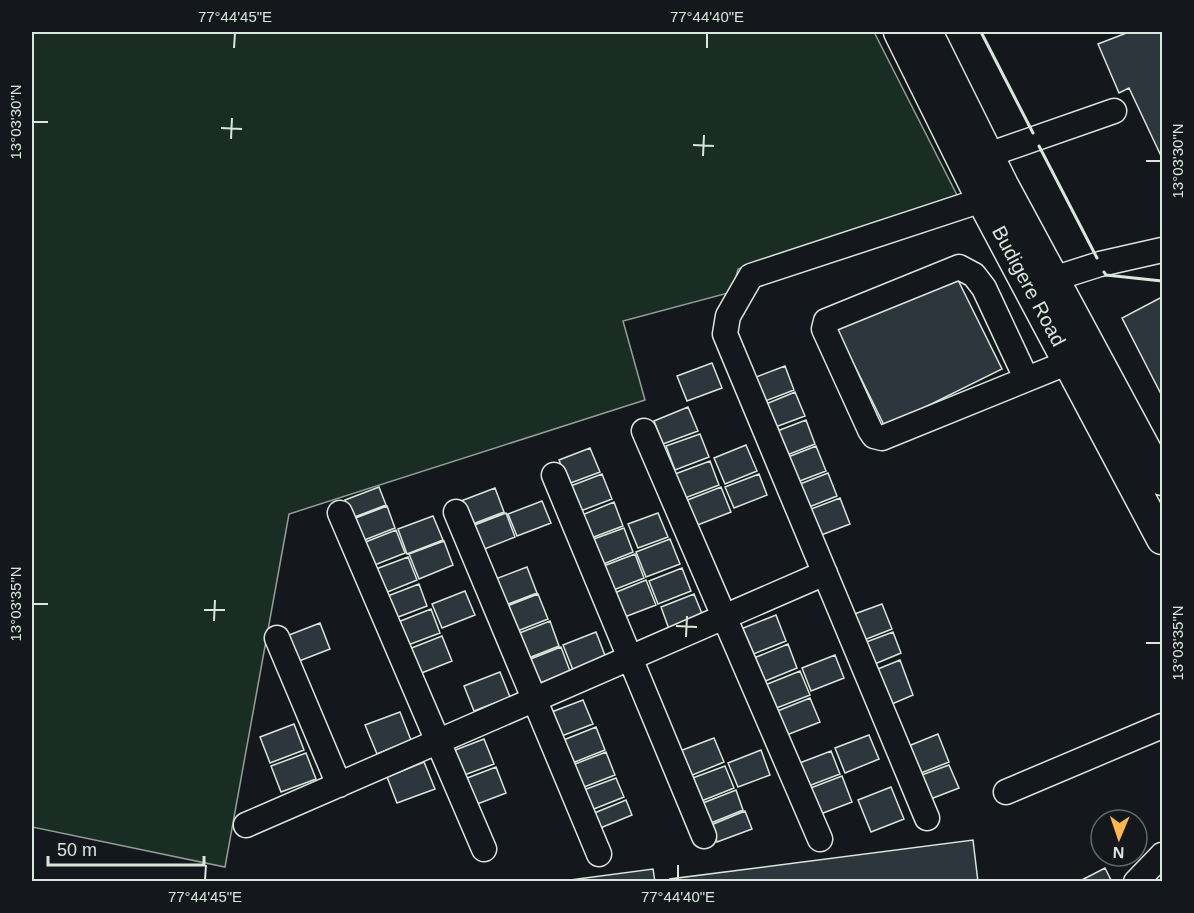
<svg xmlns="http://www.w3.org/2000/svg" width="1194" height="913" font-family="Helvetica,sans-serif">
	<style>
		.green { fill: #1a2d24; stroke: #939e99; stroke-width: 1.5 }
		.building { fill: #2c363c; stroke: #d8e6dc; stroke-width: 1.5 }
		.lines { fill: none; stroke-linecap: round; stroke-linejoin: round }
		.minor-casing { stroke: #d8e6dc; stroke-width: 27 }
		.major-casing { stroke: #d8e6dc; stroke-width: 33 }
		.minor { stroke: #14181c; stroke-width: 24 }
		.major { stroke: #14181c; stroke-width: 30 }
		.wall { stroke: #d8e6dc; stroke-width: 3 }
		.ticks { fill: none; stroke: #d8e6dc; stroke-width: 2 }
		.labels { text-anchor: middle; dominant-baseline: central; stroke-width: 4.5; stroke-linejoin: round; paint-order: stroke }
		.street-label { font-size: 20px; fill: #d8e6dc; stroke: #14181c }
		.neatline { fill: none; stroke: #d8e6dc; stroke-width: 2 }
		.ticks-label { font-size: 15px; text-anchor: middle; fill: #d8e6dc }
	</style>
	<rect width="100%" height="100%" fill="#14181c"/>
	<path class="green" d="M32 32H874L957 195 738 269 732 292 623 321 645 400 289 514 225 867 32 827Z"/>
	<path class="building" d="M1129 32H1162V158L1129 88 1119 93 1098 44Z
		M953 270 1002 369 885 427 836 328Z
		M1162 297V396L1122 318Z
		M712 363 722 388 687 401 677 376Z
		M785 366 794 390 760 403 751 379Z
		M795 392 805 416 770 429 761 406Z
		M688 407 698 431 663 444 654 421Z
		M806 420 815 444 782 457 772 433Z
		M700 434 709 457 675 470 666 446Z
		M746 445 757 471 725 484 714 458Z
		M816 446 826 471 792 484 783 459Z
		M590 448 600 472 568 484 559 460Z
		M710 461 719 485 685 498 675 474Z
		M828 473 837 496 804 509 795 486Z
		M602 474 612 499 578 512 568 487Z
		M759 474 767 495 734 508 725 487Z
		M379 487 386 505 352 518 345 500Z
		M721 487 731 512 695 526 685 501Z
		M495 488 504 512 470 525 461 501Z
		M840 498 850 524 816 537 806 511Z
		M542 501 551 523 517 536 508 514Z
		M614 502 623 526 591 538 582 515Z
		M387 506 395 528 362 541 353 519Z
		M506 513 515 537 482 550 472 526Z
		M658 513 668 537 638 548 628 524Z
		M433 516 443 540 407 554 398 529Z
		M624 528 633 552 601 565 591 540Z
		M396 530 405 553 372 566 363 543Z
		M670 539 680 564 646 577 636 552Z
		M444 541 453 565 419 579 409 554Z
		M635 554 644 578 611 591 601 567Z
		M408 557 417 580 385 593 376 569Z
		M527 567 537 593 503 606 493 580Z
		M682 568 691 591 658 604 649 581Z
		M646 580 656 605 622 618 612 594Z
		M419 584 427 606 393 619 385 597Z
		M465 591 475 615 442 628 432 604Z
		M538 594 548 619 515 632 505 607Z
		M694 594 703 616 669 629 661 607Z
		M882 604 892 629 859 642 849 616Z
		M431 609 440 633 408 645 398 622Z
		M776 615 786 641 751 655 741 629Z
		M550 621 559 646 526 659 517 634Z
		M320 623 330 649 294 663 284 637Z
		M596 632 606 658 573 670 563 645Z
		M893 632 901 653 870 666 861 644Z
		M442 636 452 661 419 674 409 649Z
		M788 644 797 668 763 682 754 658Z
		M561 647 570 671 538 684 528 660Z
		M835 655 844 678 811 691 802 668Z
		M900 660 913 695 892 704 878 669Z
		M800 671 810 695 774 709 765 685Z
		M500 672 510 697 474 711 464 686Z
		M810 698 820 722 784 736 775 712Z
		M583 700 593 724 559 737 549 713Z
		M400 712 411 740 377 754 365 725Z
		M294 724 304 750 270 763 260 737Z
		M596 727 605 750 570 764 561 741Z
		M938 734 949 762 916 775 906 747Z
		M869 735 879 759 845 773 835 748Z
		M714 738 724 762 690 776 680 751Z
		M484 739 494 764 459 777 450 752Z
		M761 750 770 775 738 787 728 763Z
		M831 751 840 774 806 787 797 764Z
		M606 752 615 775 579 789 570 766Z
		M306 753 316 779 281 792 271 766Z
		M424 762 435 789 397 803 387 777Z
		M949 765 959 788 928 800 919 776Z
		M725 766 734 788 699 802 690 779Z
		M496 767 506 793 472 806 462 780Z
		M842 776 852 802 818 815 808 789Z
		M616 778 624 797 589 811 581 791Z
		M891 787 904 819 871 832 858 800Z
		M736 790 743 810 711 823 703 803Z
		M626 800 632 815 598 829 592 814Z
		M745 811 752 829 717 842 711 825Z
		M973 840 978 882H671L670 879Z
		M1105 868 1112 882H1078Z
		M653 869 655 882H555Z"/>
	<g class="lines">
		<g class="minor-casing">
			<path id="minor" d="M988 155 1114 111
				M1056 278 1100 264 1162 250
				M1026 378 984 288 974 275 959 267 826 321 824 329 870 430 874 436 882 438 1069 362
				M644 431 820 839
				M554 475 704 836
				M456 512 599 854
				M340 513 484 849
				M277 638 339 785
				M1006 792 1162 726
				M927 818 725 334 728 316 751 276 982 200
				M246 825 825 573
				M1136 882 1162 855"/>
		</g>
		<g class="major-casing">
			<path id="major" d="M899 32 982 200 1162 539
				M927 32 1003 185 1162 480"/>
		</g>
		<use href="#minor" class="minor"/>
		<use href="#major" class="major"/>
		<path class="wall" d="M981 32 1033 133
			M1039 146 1097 258
			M1104 272 1106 275 1162 281"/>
	</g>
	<path class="ticks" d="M234 48 235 33M707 48V33M33 122H48M221 128 242 129M231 139 232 118M693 145 714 146M703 156 704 135M1146 161H1161M33 604H48M204 610H225M214 621 215 600M676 626 697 627M686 637 687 616M1146 643H1161M205 880 206 865M678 880V865"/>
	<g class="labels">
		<g class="street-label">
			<text transform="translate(1029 286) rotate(62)">Budigere Road</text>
		</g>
	</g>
	<rect width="1194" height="913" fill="none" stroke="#14181c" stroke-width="66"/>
	<g transform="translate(1119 838) rotate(182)"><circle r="28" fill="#14181c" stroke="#626a69" stroke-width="1.5"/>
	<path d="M0-4.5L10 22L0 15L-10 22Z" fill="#ffb74d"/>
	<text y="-9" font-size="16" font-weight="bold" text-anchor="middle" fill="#d8e6dc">N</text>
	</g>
	<path d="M48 856v9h156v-9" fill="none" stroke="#d8e6dc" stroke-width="3"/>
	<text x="57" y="856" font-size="18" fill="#d8e6dc" stroke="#14181c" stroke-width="4.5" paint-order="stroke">50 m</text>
	<rect x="33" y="33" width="1128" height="847" class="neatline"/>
	<g class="ticks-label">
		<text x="235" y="22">77°44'45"E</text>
		<text x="707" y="22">77°44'40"E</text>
		<text transform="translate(16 122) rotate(-90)" y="5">13°03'30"N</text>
		<text transform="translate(1178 161) rotate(-90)" y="5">13°03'30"N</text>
		<text transform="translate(16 604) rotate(-90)" y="5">13°03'35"N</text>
		<text transform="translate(1178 643) rotate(-90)" y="5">13°03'35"N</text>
		<text x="205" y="902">77°44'45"E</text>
		<text x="678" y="902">77°44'40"E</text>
	</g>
</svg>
